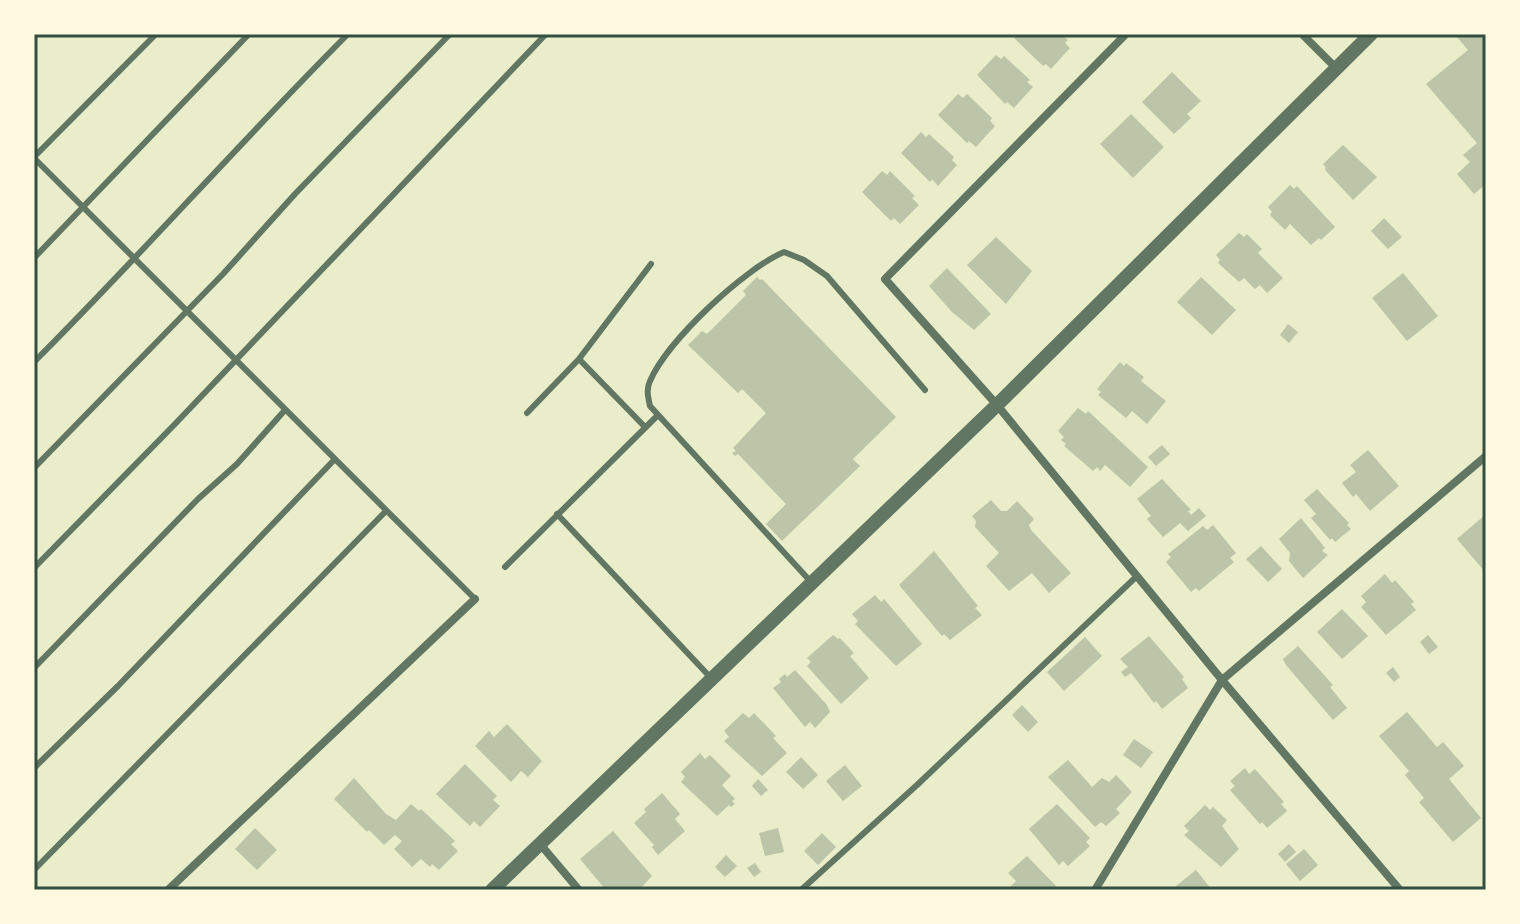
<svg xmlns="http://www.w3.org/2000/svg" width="1520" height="924" font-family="Poppins,sans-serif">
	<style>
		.building { fill: #bcc5a7 }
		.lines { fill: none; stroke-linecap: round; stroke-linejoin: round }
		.service { stroke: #617663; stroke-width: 6 }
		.minor { stroke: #617663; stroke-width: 8 }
		.tertiary { stroke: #617663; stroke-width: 14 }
		.neatline { fill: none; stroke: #344e41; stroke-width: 3 }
	</style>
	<rect width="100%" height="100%" fill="#e9edc9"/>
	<path class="building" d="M1017 34H1061L1068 40 1065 43 1070 48 1051 69 1046 64 1043 66 1014 38Z
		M1461 34H1486V184L1474 194 1457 174 1470 162 1463 155 1477 143 1426 84 1468 50 1457 37Z
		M996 55 1001 59 1004 56 1030 80 1027 82 1033 87 1014 108 1007 102 1005 104 977 75Z
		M1172 72 1201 101 1187 114 1191 118 1174 134 1142 102Z
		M958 94 963 98 967 94 992 118 990 121 995 126 976 147 969 141 967 143 938 115Z
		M1131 114 1164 147 1133 178 1100 144Z
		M921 132 926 137 929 134 954 157 952 160 957 165 938 186 932 179 930 182 901 153Z
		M1343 145 1377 177 1353 200 1325 170 1326 168 1323 164Z
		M882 171 887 175 890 171 915 196 912 198 919 205 900 224 894 218 891 221 862 192Z
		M1290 185 1294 189 1297 186 1335 227 1321 240 1319 238 1311 245 1290 224 1285 230 1270 215 1272 212 1268 207Z
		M1384 218 1402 237 1388 249 1371 231Z
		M1239 233 1244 237 1247 234 1262 249 1258 253 1283 278 1267 293 1260 285 1255 289 1244 278 1239 282 1218 263 1220 260 1216 255Z
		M996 237 1032 271 1006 304 967 265Z
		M947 268 991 314 974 330 952 312 929 286Z
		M1403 273 1438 316 1407 341 1372 298Z
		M757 277 760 280 762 279 896 417 853 459 860 466 782 541 766 524 786 504 738 454 735 456 732 453 736 451 733 448 766 413 742 389 738 393 688 345 702 331 707 334 746 295 743 291Z
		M1201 277 1236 310 1212 335 1177 302Z
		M1288 324 1298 332 1289 343 1280 335Z
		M1120 362 1124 366 1126 363 1144 377 1141 381 1166 401 1147 424 1132 411 1126 418 1098 395 1101 392 1097 389Z
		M1078 408 1086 414 1088 411 1148 467 1130 487 1105 465 1100 471 1097 467 1093 471 1064 446 1066 444 1061 440 1064 437 1058 431Z
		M1162 445 1170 454 1156 466 1148 457Z
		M1368 450 1399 486 1370 511 1356 494 1353 497 1342 483 1356 472 1350 465Z
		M1162 479 1191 510 1188 511 1191 515 1199 508 1206 516 1188 531 1180 523 1163 537 1147 519 1151 516 1137 499Z
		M1317 489 1349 523 1347 525 1351 529 1335 542 1332 538 1330 540 1311 518 1316 514 1304 500Z
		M991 500 1001 511H1007L1017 501 1034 519 1029 525 1031 530 1071 573 1049 593 1032 573 1009 591 986 566 999 553 975 527 976 521 972 516Z
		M1486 514V573L1457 539Z
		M1301 518 1325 548 1322 551 1328 555 1303 578 1289 561 1290 553 1279 539Z
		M1213 525 1236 553 1230 558 1234 562 1199 591 1196 588 1191 592 1166 562 1171 557 1168 554 1203 526 1207 530Z
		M1261 546 1282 569 1268 582 1246 559Z
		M934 551 978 606 975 608 982 615 950 640 944 634 942 636 899 585Z
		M1385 574 1392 583 1395 580 1414 602 1411 604 1416 610 1386 635 1361 607 1366 602 1361 596Z
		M875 595 881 602 884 599 922 644 896 666 855 624 858 621 852 614Z
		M1342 609 1368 636 1342 659 1317 632Z
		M833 635 838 639 840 638 854 653 850 656 869 678 841 704 807 666 811 662 807 658Z
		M1428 635 1438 647 1429 654 1420 642Z
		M1149 636 1184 677 1182 679 1188 688 1162 709 1156 701 1154 703 1131 673 1125 677 1121 672 1128 667 1120 659Z
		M1085 637 1102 656 1064 691 1047 672Z
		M1298 646 1333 685 1330 687 1347 708 1333 720 1286 665 1283 659Z
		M1393 667 1400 677 1394 682 1386 673Z
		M795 670 827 705 830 712 815 728 810 722 805 727 773 688 781 682 779 679 785 674 787 677Z
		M1022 705 1038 722 1028 732 1012 715Z
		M1407 712 1437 747 1443 742 1464 766 1449 779 1481 818 1453 842 1419 802 1424 798 1405 775 1409 771 1379 736Z
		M743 713 749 718 754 713 776 736 773 738 787 753 762 776 724 741 729 737 724 731Z
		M507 724 542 761 528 777 521 771 511 782 475 746 489 731 494 737Z
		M1134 739 1153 752 1141 768 1123 755Z
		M700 753 705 759 710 755 731 776 722 785 735 799 732 801 735 804 731 807 729 805 717 816 681 782 685 777 681 772Z
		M801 757 818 775 803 789 786 772Z
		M1068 760 1092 787 1102 778 1109 782 1116 775 1132 792 1116 809 1120 813 1106 826 1101 822 1095 827 1048 777Z
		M465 764 497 796 493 800 500 806 480 827 474 821 470 826 436 794Z
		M845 765 862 786 843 801 826 781Z
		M1245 768 1249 774 1255 769 1284 802 1281 804 1287 811 1267 828 1262 822 1260 824 1230 790 1235 786 1230 781Z
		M354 778 386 814 396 820 411 804 419 811 421 809 455 841 451 844 458 851 439 870 432 864 430 867 421 859 412 867 394 849 402 841 395 835 384 845 369 830 367 832 334 799Z
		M758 779 768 790 761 796 752 786Z
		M662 793 680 814 675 819 685 831 658 855 652 847 654 845 634 823 646 812 644 809Z
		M1057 804 1090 838 1086 842 1090 846 1068 866 1063 861 1059 865 1029 829Z
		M1205 805 1210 810 1213 807 1227 820 1222 826 1239 849 1221 867 1184 835 1189 831 1184 826Z
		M255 828 277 850 257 870 235 849Z
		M778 828 784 852 765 856 759 833Z
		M613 831 652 876 639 890H606L580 859Z
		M822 833 836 847 818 865 804 851Z
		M1289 844 1296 852 1285 862 1278 854Z
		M1304 849 1318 865 1300 881 1286 864Z
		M726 855 737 866 725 877 715 867Z
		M1027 856 1056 886 1053 890H1007L1016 881 1008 873Z
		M755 863 761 872 754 877 747 868Z
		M1196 870 1212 890H1171Z"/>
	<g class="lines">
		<path class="service" d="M34 157 156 34
			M34 158 475 599
			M34 258 249 34
			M34 362C141 255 241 141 348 34
			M527 413 579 359
			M645 427 579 359 651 264
			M34 468 223 274 295 194 450 34
			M557 514 711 678
			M505 567 658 415
			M34 568 175 424 546 34
			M812 583 650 406C648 397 646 389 650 381 668 340 744 269 784 252L804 260 827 276 925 390
			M34 668 198 499 237 464 285 410
			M34 768 118 686 334 460
			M34 870 386 511
			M34 889V890
			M801 890 917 785 1137 576"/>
		<path class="minor" d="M1126 34 885 279 997 405 1222 680 1400 890
			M1302 34 1337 69
			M540 844 579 890
			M168 890 475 599
			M1095 890 1222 680 1486 456"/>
		<path class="tertiary" d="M492 890 997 405 1371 34"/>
	</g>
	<rect width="1520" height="924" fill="none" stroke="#fefae0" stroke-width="72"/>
	<rect x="36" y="36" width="1448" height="852" class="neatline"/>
</svg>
